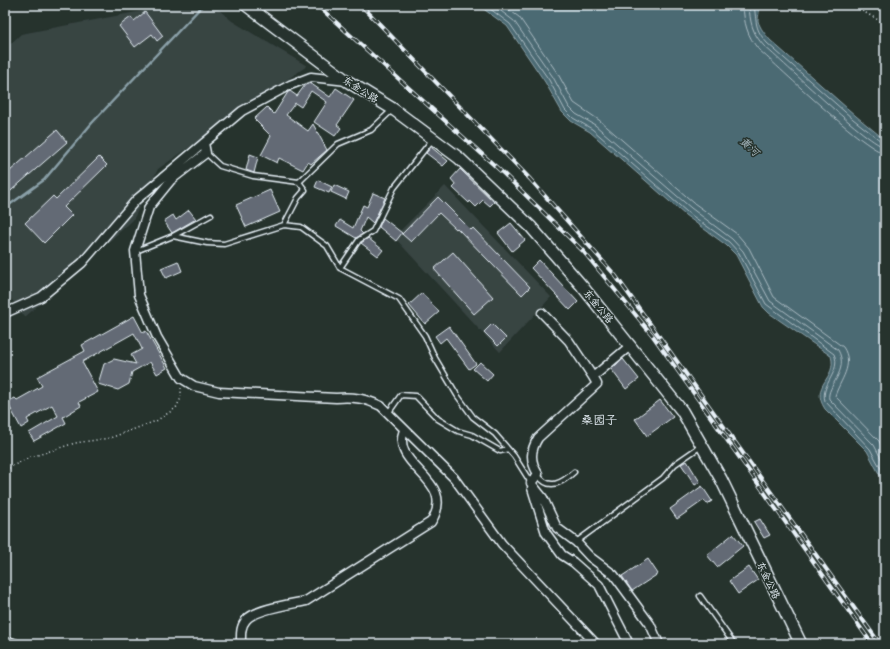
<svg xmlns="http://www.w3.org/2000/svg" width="890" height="649" font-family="Mali,'LXGW WenKai TC',sans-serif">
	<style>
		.built { fill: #384443 }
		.water { fill: #4c6a73; stroke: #8aa0a8 }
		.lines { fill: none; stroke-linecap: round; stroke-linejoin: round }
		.shore { stroke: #aabbc3; stroke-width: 1 }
		.stream { stroke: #8aa0a8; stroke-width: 2.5 }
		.building { fill: #636b75; stroke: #e8f1f8 }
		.lane-casing { stroke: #e8f1f8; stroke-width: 7 }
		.street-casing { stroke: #e8f1f8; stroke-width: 11 }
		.secondary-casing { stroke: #e8f1f8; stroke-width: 14 }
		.path { stroke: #e8f1f8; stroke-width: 1.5; stroke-dasharray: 1 3; stroke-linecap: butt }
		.lane { stroke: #26332d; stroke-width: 4 }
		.street { stroke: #26332d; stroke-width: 8 }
		.secondary { stroke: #26332d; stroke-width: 11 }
		.rail-casing { stroke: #e8f1f8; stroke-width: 4 }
		.rail { stroke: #26332d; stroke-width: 2.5; stroke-dasharray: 8; stroke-linecap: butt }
		.labels { text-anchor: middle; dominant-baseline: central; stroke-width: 3; stroke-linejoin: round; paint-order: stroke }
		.street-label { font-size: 10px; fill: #e8f1f8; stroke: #26332d }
		.water-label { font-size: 11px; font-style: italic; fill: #aabbc3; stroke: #26332d }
		.quarter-label { font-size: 12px; fill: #e8f1f8; stroke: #26332d }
	</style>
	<rect width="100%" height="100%" fill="#26332d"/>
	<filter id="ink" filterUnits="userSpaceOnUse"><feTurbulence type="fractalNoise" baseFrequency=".025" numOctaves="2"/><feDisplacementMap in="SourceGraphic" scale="8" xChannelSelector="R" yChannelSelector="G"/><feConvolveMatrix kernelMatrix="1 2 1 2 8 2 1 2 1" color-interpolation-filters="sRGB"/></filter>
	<g filter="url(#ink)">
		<path class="built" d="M150 5H213L232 21 307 66 158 169 133 220 25 317 5 291V49L21 34 142 11Z
			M445 186 551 297 500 352 394 237Z"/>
		<path class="water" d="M478 5H757C761 11 758 14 758 21 760 28 765 34 770 40L856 116 885 140V485L867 451 825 409C809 384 838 379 831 356L769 313 763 307 736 255 726 245 685 215 590 132 571 121 562 112 545 82 507 26Z"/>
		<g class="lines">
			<path class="shore" d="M485 5 510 24 549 80 565 110 573 118 592 129 687 212 729 242 739 253 766 304 834 354C842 372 820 384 825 401L870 449 885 476
				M493 5 514 21 553 77 569 107 576 114 595 125 691 208 732 239 743 251 770 301 838 350C850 371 826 386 829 399L874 445 885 466
				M502 5 519 17 558 74 574 103 599 120 694 203 737 234 749 248 774 297 843 347C855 365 840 380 835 396L879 441 885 453
				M743 5C744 23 747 36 759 50 779 67 868 153 885 153
				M749 5C750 22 752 33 764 46 782 61 871 147 885 147
				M754 5C757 23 754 28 767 43L853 119 881 141 885 142"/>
			<path class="stream" d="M5 208 44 180 92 123 203 5"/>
		</g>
		<path class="building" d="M145 12 163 36 157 41 152 34 135 47 119 26 131 17 134 21Z
			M310 83 330 97 336 88 354 100 337 125 341 128 335 136 314 122 327 102 311 91 301 107 295 103 286 115 308 131 313 124 327 150 311 164 308 162 303 170 279 158 277 163 261 155 271 136 254 119 267 107 274 114 288 92 290 91 297 96 305 85Z
			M57 130 67 142 5 196V166L10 171Z
			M431 147 448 161 443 166 426 153Z
			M250 154 258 157 254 173 246 170Z
			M99 157 107 165 64 207 72 215 44 243 25 223 53 196 56 199Z
			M460 169 494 202 490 206 483 200 476 207 470 201 469 203 453 188 456 185 451 179Z
			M318 180 332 187 329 193 315 187Z
			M334 185 349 192 346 199 331 192Z
			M270 190 280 212 246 227 236 205Z
			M373 193 385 198 373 223 366 217 360 231 363 234 356 238 336 226 340 220 353 228 363 205 367 207Z
			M438 197 471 230 473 228 530 287 522 295 457 228 456 229 439 213 411 242 402 234Z
			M189 210 196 219 172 233 164 221 173 215 176 220Z
			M383 218 402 233 396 241 379 227Z
			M511 223 525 240 512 251 498 233Z
			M368 238 383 250 378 256 361 243Z
			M453 252 493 297 474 314 434 269Z
			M539 260 578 302 570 310 531 268Z
			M178 261 182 271 166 278 161 268Z
			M422 293 439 312 425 324 409 305Z
			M134 316 143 333 146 331 167 368 157 374 150 362 132 372 129 384 118 390 98 384 104 364 114 359 136 364 131 355 142 349 134 333 82 362 98 392 79 402 81 406 63 417 66 423 34 441 29 433 58 416 52 405 27 419 29 423 21 428 7 402 15 398 17 400 42 386 37 377 85 351 82 345Z
			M492 324 506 338 498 346 484 332Z
			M449 326 476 364 469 369 446 338 440 343 435 336Z
			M623 359 639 379 626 389 611 369Z
			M480 362 493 374 487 381 473 369Z
			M660 400 673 417 647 436 635 419Z
			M687 461 700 482 695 485 681 464Z
			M702 486 712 501 707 504 704 500 677 519 670 509Z
			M760 519 770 535 764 538 754 522Z
			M733 534 743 546 717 567 707 555Z
			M648 559 658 574 632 591 622 576Z
			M749 567 758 580 738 594 729 581Z"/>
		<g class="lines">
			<g class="lane-casing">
				<path id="lane" d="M206 153 220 166 253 176 299 182 305 190 298 198 284 225
					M299 182 338 144 371 130 392 110
					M173 236 211 215
					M136 251 173 236 207 243 224 244 284 225 301 227 327 246 340 268 399 299 425 336 435 358 457 395 473 417 495 434 514 456 531 483
					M340 268 359 240 373 231 394 188 432 140
					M389 412 401 395 416 396 438 419 458 431 472 435 500 451 508 449
					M538 475C549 491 562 483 574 472
					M576 542 663 478 675 464 701 446
					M700 596 734 644"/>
			</g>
			<g class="street-casing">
				<path id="street" d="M204 143 206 153 171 180 149 207 135 251 139 295 157 337 181 378 194 386 219 392 336 398C354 396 366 399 381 406L454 478 502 544 596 644
					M5 313 41 297 82 263 136 200 242 111 290 85 311 77 347 81
					M542 313 569 341 593 377
					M531 483 543 498 557 528 576 542 590 557 614 575 650 624 659 644
					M531 483 538 474C530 461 530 451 538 438L597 384 593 377 631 345
					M532 488 546 533 562 555 573 562 599 585 629 644
					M5 640 16 644
					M241 644C241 635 240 627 246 620 255 609 292 604 306 601L431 522C459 479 389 468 404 430"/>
			</g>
			<g class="secondary-casing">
				<path id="secondary" d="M246 5 347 81 393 109 459 158 531 227 582 286 682 411 721 479 801 644"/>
			</g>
			<path class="path" d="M852 5 885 24
				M5 470 28 458 75 443 110 438 156 421 176 408 181 398V388"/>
			<use href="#lane" class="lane"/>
			<use href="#street" class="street"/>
			<use href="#secondary" class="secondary"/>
			<g class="rail-casing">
				<path id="rail" d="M317 5 504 174 583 251 653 336 872 644
					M361 5 530 179 615 275 880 644"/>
			</g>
			<use href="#rail" class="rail"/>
		</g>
	</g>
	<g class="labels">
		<g class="street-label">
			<text transform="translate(361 89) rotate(32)">东金公路</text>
			<text transform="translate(599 306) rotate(51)">东金公路</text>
			<text transform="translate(769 580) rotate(64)">东金公路</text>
		</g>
		<g class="water-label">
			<text transform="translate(750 146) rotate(43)">黄河</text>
		</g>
		<g class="quarter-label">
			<text x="599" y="419">桑园子</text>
		</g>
	</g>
	<rect width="890" height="649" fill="none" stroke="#26332d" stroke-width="20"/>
	<rect x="10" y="10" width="870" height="629" fill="none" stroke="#e8f1f8" stroke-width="1.5" filter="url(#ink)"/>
</svg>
